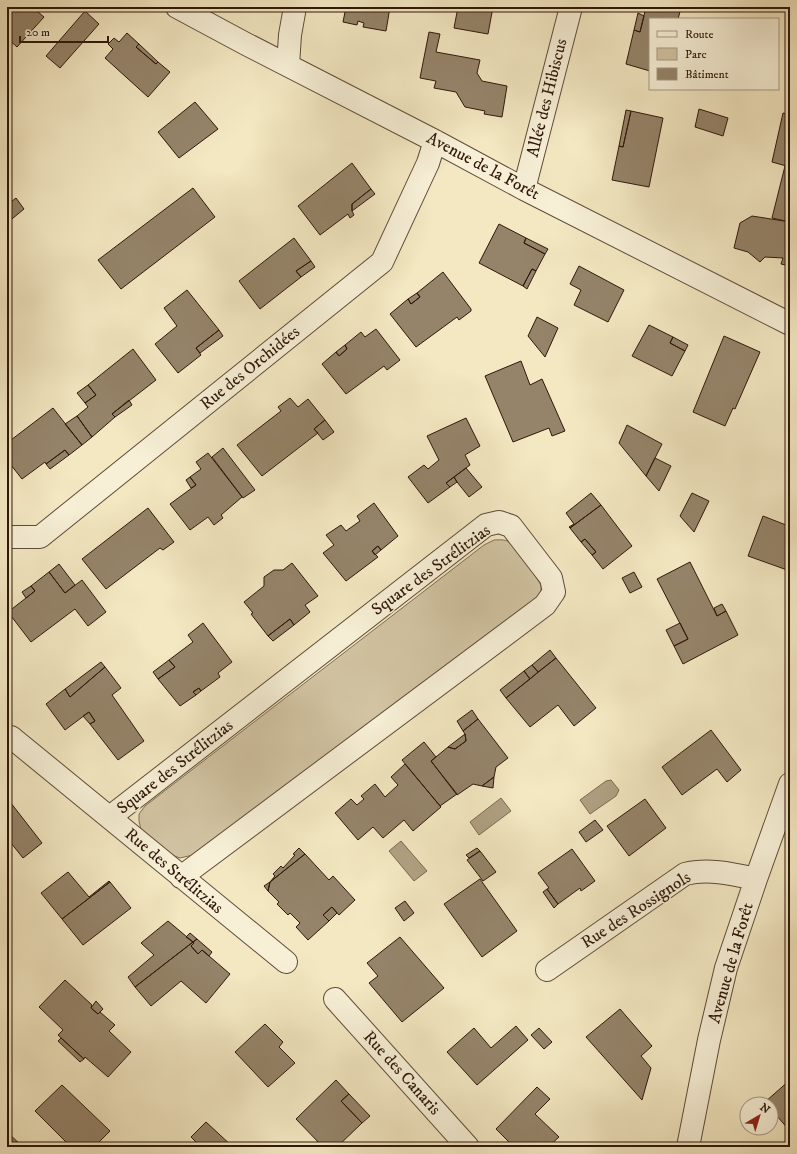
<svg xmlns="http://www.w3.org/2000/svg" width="797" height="1154" font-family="'IM FELL DW Pica',serif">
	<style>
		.green { fill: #d2c4a3; stroke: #806e56 }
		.water { fill: #b0a183; stroke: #7c6a53 }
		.building { fill: #95846a; stroke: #2f170a }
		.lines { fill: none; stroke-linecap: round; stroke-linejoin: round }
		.minor-casing { stroke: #604b38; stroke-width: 24 }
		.minor { stroke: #f7f0d7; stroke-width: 22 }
		.labels { text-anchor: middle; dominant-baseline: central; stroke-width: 3; stroke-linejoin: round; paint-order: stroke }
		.street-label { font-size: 17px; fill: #2f170a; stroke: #f7f0d7 }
	</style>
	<rect width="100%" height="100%" fill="#f3e8c2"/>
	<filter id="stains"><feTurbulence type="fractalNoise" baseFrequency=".005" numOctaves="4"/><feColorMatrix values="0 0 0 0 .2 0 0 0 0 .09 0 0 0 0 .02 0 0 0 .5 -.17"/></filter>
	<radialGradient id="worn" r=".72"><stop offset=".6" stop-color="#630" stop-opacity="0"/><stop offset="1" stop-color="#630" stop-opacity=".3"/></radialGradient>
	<path class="green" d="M494 540C499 540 505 539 509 542 514 545 540 581 541 586 542 592 538 596 535 600L193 855 180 858 172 855 141 830 139 821V814L145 806 484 545Z"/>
	<path class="water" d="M611 780 619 790 616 796 590 814 580 800 606 781Z
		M501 798 511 811 479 835 470 822Z
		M401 841 427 871 414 881 389 851Z"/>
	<path class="building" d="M7 7H32L44 17 17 47 7 38Z
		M344 7H390L386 31 363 27 364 23 358 21 357 25 343 22 346 7Z
		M458 7H493L488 34 454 28Z
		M646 7H676L681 8 678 19H650V71L626 64 634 30 640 32Z
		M85 11 99 24 60 68 46 56Z
		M638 13 644 16 640 32 634 30Z
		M429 32 440 34 436 52 480 60 477 73 482 81 507 86 502 117 484 114 485 111 465 107 456 92 434 88 436 81 420 78Z
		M127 33 139 44 136 47 156 64 158 62 170 72 148 97 105 58 113 49 108 44 114 38 119 42Z
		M139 44 158 62 156 64 136 47Z
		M195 102 218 129 179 158 158 132Z
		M699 109 728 118 723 136 695 127Z
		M626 110 631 111 623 147 619 146Z
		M631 111 663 118 649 187 612 180 619 146 623 147Z
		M783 113 790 115V167L772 162Z
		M352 163 371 189 352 204V211L354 215 350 218 348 214 320 235 298 206Z
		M785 166 790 167V222L772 218Z
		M193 188 215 217 121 289 98 260Z
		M371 189 375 194 352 211V204Z
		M16 198 24 209 7 223V205Z
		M752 216 790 222V266L781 264 783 258 765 257 760 262 748 252 734 248 740 223Z
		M499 224 526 238 524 243 545 254 536 271 532 269 523 286 479 263Z
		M294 238 311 261 296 271 301 277 260 309 239 281Z
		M526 238 548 249 545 254 524 243Z
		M311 261 315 267 301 277 296 271Z
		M579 266 624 290 608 322 574 305 581 290 570 284Z
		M532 269 536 271 527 289 523 286Z
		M443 272 471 309V311L459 320 457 317 416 347 390 314 408 299 411 304 420 297 417 293Z
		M187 290 219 330 196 348 201 355 178 373 155 344 177 326 164 308Z
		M417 293 420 297 411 304 408 299Z
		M537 317 558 328 545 357 528 336Z
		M649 325 673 337 670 343 685 351 672 376 632 356Z
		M376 329 400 360 387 370 384 366 346 394 322 364 336 352 339 356 347 349 345 345 361 332 365 337Z
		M219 330 223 336 200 353 196 348Z
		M724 336 760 352 735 409 733 408 725 426 693 412Z
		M673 337 688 345 685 351 670 343Z
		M345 345 347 349 339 356 336 352Z
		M133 349 156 380 112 414 115 417 92 437 77 416 88 407 85 403 96 395 88 385Z
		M521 361 530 385 542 379 565 431 552 436 549 428 513 442 485 376Z
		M88 385 96 395 85 403 77 393Z
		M290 398 298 407 308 399 325 420 314 429 318 433 262 476 237 445 281 411 278 407Z
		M129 400 132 405 115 417 112 414Z
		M53 408 82 445 69 455 65 450 46 464 45 462 22 479 7 460V443Z
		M77 416 92 437 82 445 65 424Z
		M466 418 480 446 465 455 470 465 446 483 450 487 428 503 408 477 424 465 428 469 439 460 427 436Z
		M325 420 334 432 323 440 314 429Z
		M627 425 662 444 646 476 619 443Z
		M223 448 255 490 243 498 212 457Z
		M65 450 69 455 50 469 46 464Z
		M208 453 242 497 221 515 223 518 214 525 208 517 190 530 170 504 196 485 190 477 201 469 196 462Z
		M655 458 671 466 659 491 646 476Z
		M466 468 482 487 469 497 457 482 454 477Z
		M190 477 196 485 191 488 186 480Z
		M454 477 457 482 450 487 446 483Z
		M591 493 601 505 570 528 569 527 574 524 566 513Z
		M692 493 709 501 694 532 680 516Z
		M374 503 398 536 381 550 378 546 372 551 378 557 346 581 323 553 334 545 326 535 341 525 346 531 360 521 357 516Z
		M601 505 632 546 603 569 592 555 596 552 585 539 581 542 570 528Z
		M148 508 174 542 163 550 160 548 106 589 82 559Z
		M763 516 786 525 790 516V571L748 556Z
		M585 539 596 552 592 555 581 542Z
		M378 546 381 550 375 555 372 551Z
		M690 562 717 616 726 611 738 635 683 664 674 646 688 639 657 579Z
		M292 563 318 596 305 605 310 612 294 625 290 619 268 636 251 614 253 613 244 602 264 586V577L274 570H283Z
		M59 564 75 585 65 593 49 572Z
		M49 572 65 593 82 580 106 612 88 626 75 609 31 642 8 612 35 591 31 586Z
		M634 572 642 587 630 593 622 578Z
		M31 586 35 591 26 598 22 592Z
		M722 604 726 611 717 616 714 608Z
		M290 619 294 625 273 641 268 636Z
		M203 623 232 662 218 673 220 677 201 691 199 688 193 692 196 695 180 706 158 679 175 667 169 660 193 642 188 635Z
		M680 623 688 639 674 646 666 630Z
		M550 650 556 658 538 672 532 665Z
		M556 658 596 708 574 726 558 705 530 727 506 698Z
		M169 660 175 667 158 679 153 672Z
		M101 662 105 667 70 697 65 689Z
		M532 665 538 672 530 679 524 671Z
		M105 667 121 688 112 695 144 741 118 760 90 724 95 721 89 712 65 730 46 704 65 689 70 697Z
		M524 671 530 679 506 698 500 690Z
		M199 688 201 691 196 695 193 692Z
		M472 710 478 719 463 731 457 721Z
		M89 712 95 721 90 724 83 716Z
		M478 719 508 758 496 767 494 777 482 786 473 784 457 795 431 761 448 747 455 749 466 741 465 734 463 731Z
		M711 730 741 770 727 782 717 769 682 795 662 767Z
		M465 734 466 741 455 749 448 747Z
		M424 742 436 757 431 761 457 794 440 806 402 760Z
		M405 764 441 807 413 831 404 820 383 838 373 827 358 840 335 813 351 799 357 805 364 799 361 796 375 784 385 797 398 785 391 777Z
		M494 777 493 788 482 786Z
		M7 798 42 843 23 858 7 838Z
		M645 799 666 828 629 856 607 826Z
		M595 820 603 830 586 842 579 832Z
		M299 848 305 854 270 882 275 876 273 874 281 866 283 868 295 855 293 854Z
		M477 848 480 851 469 858 466 855Z
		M572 849 595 881 581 891 580 888 558 904 547 889 549 888 538 873Z
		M480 851 496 872 483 881 467 860Z
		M305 854 329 880 333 876 355 900 339 915 332 907 323 915 329 921 308 940 296 927 300 923 290 913 288 915 277 904 279 902 268 891 270 882Z
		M68 872 89 897 109 881 110 882 62 919 41 893Z
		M480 879 517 931 482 957 444 904Z
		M110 882 131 908 83 945 62 919Z
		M270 882 268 891 264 886Z
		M547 889 558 904 554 908 543 892Z
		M405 901 414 913 404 921 395 908Z
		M332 907 337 913 329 921 323 915Z
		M168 921 193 942 135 987 128 977 154 955 141 943Z
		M190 933 197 939 193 942 186 937Z
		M400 937 444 988 402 1022 369 983 378 976 367 963Z
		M197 939 212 952 209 956 202 950 198 954 191 946 194 943 193 942Z
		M193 942 194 943 191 946 198 954 202 950 230 974 206 1003 181 981 151 1006 135 987Z
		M65 980 92 1005 91 1008 98 1014 100 1012 115 1025 109 1031 131 1052 108 1077 85 1057 84 1059 58 1035 63 1030 39 1007Z
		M96 1001 103 1009 98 1014 91 1008Z
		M620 1009 652 1046 641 1056 651 1068 642 1100 586 1037Z
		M265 1024 283 1042 279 1047 295 1063 268 1087 235 1052Z
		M516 1026 528 1040 477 1085 447 1052 474 1028 491 1048Z
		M539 1028 552 1042 544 1049 531 1035Z
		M61 1038 84 1059 80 1062 58 1041Z
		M336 1080 349 1094 341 1101 362 1123 337 1147H323L296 1119Z
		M790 1080V1129L789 1130 771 1109V1104H767L765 1102Z
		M62 1085 110 1131 94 1147H71L35 1111Z
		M537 1087 550 1099 535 1114 559 1137 548 1147H514L496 1129Z
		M349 1094 370 1116 362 1123 341 1101Z
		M206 1122 233 1147H193L197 1143 191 1137Z
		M7 1132 23 1147H7Z"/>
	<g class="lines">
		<g class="minor-casing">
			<path id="minor" d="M177 7 246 44 435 141 524 189 790 324
				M288 65 290 35 295 7
				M524 189 571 7
				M7 537H40L382 262 428 163 435 141
				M7 740 11 737 286 962
				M110 817 486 525 499 522 511 526 551 578 554 592 545 605 181 877
				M547 970 685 874C708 868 733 874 756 879
				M335 999 468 1147
				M688 1147 709 1040 726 968 756 879 790 784"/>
		</g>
		<use href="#minor" class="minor"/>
	</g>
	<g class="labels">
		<g class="street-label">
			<text transform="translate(547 98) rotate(-76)">Allée des Hibiscus</text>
			<text transform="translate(483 166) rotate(28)">Avenue de la Forêt</text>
			<text transform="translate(250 368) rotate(-39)">Rue des Orchidées</text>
			<text transform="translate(431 570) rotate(-36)">Square des Strélitzias</text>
			<text transform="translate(175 767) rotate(-38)">Square des Strélitzias</text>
			<text transform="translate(174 871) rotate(40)">Rue des Strélitzias</text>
			<text transform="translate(636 910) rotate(-33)">Rue des Rossignols</text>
			<text transform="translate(731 963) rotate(-74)">Avenue de la Forêt</text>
			<text transform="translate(402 1073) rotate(48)">Rue des Canaris</text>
		</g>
	</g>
	<rect width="797" height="1154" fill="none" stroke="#f3e8c2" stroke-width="24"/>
	<rect x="8" y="8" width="781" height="1138" fill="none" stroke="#2f170a" stroke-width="2"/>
	<rect x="12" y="12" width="773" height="1130" fill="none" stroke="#2f170a"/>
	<rect x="649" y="18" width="130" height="72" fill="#f7f0d7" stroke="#a79985"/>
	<rect x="657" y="31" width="20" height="6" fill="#f7f0d7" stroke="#a79985"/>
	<text x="685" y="38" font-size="12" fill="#2f170a">Route</text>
	<rect x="657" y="48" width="20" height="12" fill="#d2c4a3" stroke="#a79985"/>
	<text x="685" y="58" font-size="12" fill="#2f170a">Parc</text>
	<rect x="657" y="68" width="20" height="12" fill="#95846a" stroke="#a79985"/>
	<text x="685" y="78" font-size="12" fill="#2f170a">Bâtiment</text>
	<g transform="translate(759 1116) rotate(38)"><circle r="19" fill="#f7f0d7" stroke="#a79985"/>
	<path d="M0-3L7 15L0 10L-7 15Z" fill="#8f2418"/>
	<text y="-6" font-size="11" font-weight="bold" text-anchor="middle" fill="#2f170a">N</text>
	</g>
	<path d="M20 36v6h88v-6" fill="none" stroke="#2f170a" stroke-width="2"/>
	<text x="26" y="36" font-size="12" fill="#2f170a" stroke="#f7f0d7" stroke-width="3" paint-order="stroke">20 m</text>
	<rect width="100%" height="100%" filter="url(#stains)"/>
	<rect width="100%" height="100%" fill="url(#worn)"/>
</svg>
